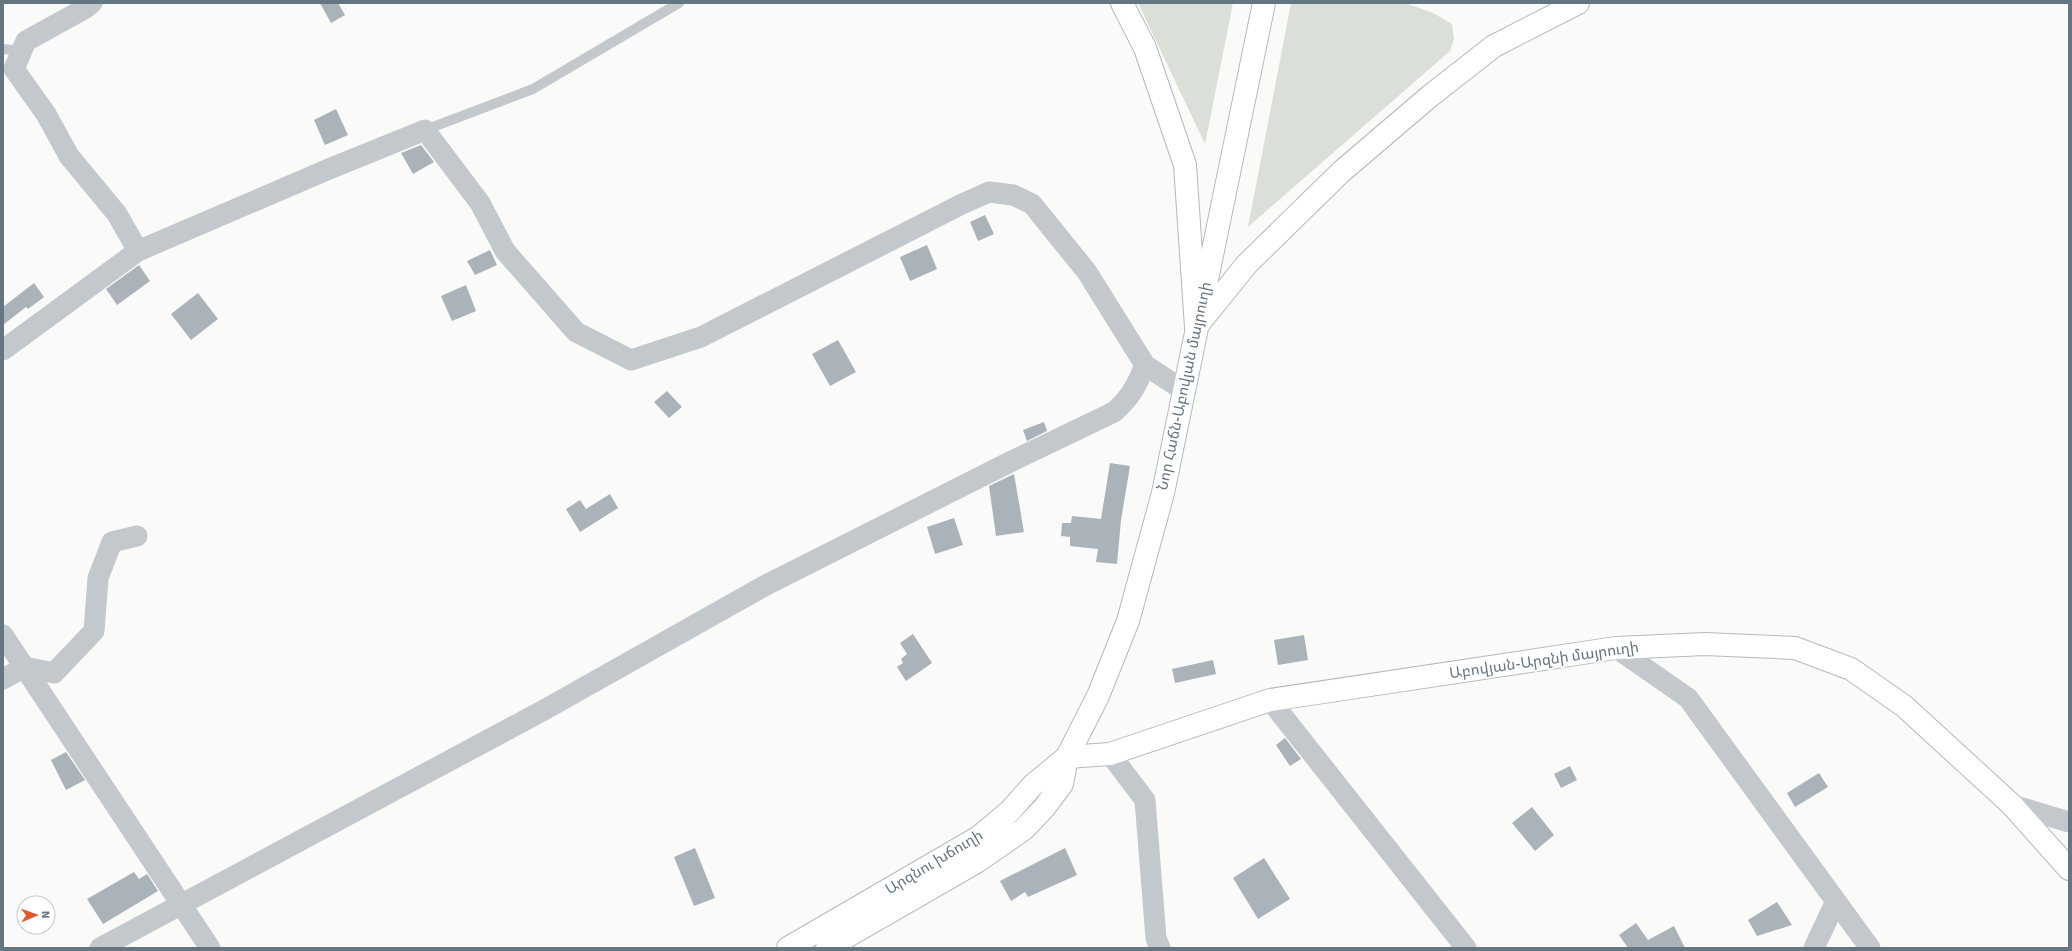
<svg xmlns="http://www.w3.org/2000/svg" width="2072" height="951" font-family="Signika,'Noto Sans Armenian',sans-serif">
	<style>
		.green { fill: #dadfd7 }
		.building { fill: #aab3b9 }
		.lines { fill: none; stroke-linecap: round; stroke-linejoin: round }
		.secondary-casing { stroke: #b3babf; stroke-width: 24 }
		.primary-casing { stroke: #b5babe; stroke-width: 24 }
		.trunk-casing { stroke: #b4b9bd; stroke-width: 24 }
		.service { stroke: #c3c8cc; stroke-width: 10 }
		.minor { stroke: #c3c8cc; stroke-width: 21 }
		.secondary { stroke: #fff; stroke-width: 22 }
		.primary { stroke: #fff; stroke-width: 22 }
		.trunk { stroke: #fff; stroke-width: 22 }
		.labels { text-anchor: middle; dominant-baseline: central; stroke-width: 4; stroke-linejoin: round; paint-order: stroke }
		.street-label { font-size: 15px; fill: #657683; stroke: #fff }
	</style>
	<rect width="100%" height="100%" fill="#fafaf8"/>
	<path class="green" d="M1138 3H1233L1205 144Z
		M1291 3H1405L1433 13 1452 24 1454 39 1450 51 1248 227Z"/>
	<path class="building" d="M320 3H338L345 15 331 23Z
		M336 109 348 135 325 145 314 120Z
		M421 145 434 162 413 174 401 153Z
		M985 215 994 234 978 241 970 222Z
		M927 245 937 269 910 281 900 257Z
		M490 250 497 265 475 275 467 261Z
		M139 265 150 281 117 305 106 289Z
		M34 283 44 297 28 309 26 307 3 325V307Z
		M466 285 476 311 452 321 441 296Z
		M198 293 218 319 191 340 171 314Z
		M838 340 856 372 830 386 812 354Z
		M667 391 682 407 669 418 654 402Z
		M1044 422 1047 431 1027 441 1023 430Z
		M1110 463 1130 466 1121 520 1117 564 1096 562 1098 549 1070 546V537L1061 536 1062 523H1071L1072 516 1101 519Z
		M1014 474 1024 532 996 536 989 486Z
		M610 494 618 508 580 532 566 509 580 500 586 509Z
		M954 518 963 545 935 554 927 527Z
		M913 634 932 663 906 681 897 667 903 663 901 659 907 654 900 643Z
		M1304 635 1308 660 1278 665 1274 640Z
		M1213 660 1216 674 1175 683 1172 669Z
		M1285 738 1301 759 1290 766 1276 745Z
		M66 752 85 780 66 790 51 760Z
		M1570 766 1577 780 1561 788 1554 774Z
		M1819 773 1828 787 1795 807 1787 793Z
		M1532 807 1554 835 1535 851 1512 823Z
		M695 848 715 898 694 906 674 857Z
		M1065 848 1077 875 1028 897 1025 892 1011 901 1000 881Z
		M1264 858 1290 899 1258 919 1233 878Z
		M134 872 139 879 147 874 158 891 103 924 87 899Z
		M1777 902 1792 925 1757 936 1748 920Z
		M1636 923 1648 940 1674 926 1685 948H1628L1619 935Z"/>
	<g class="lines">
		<g class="secondary-casing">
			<path id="secondary" d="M1067 757 1110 754 1270 700 1616 648 1705 644 1795 648 1851 669 1904 706 2012 805 2069 869"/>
		</g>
		<g class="primary-casing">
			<path id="primary" d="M788 948 979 837 1010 811 1033 785 1067 757
				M827 948 978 861 1024 829 1044 808 1062 784 1067 757 1098 696 1128 621 1163 493 1264 3"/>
		</g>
		<g class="trunk-casing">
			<path id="trunk" d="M1122 3 1145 48 1185 165 1196 327
				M1196 327 1247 264 1341 172 1430 96 1494 46 1578 3"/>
		</g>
		<path class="service" d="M3 49 22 51
			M425 130 533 89 679 3"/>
		<path class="minor" d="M92 3 84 9 26 41 14 69 46 114 69 156 117 214 138 251
			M3 350 138 251 329 169 425 130 480 203 505 251 576 332 631 360 701 337 962 204 989 192 1013 195 1032 204 1087 272 1145 365 1183 390
			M3 635 210 948
			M1616 648 1688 698 1870 948
			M3 679 25 667 54 673 94 631 98 578 112 542 137 536
			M1270 700 1466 948
			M1110 754 1145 800 1156 938 1160 948
			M2012 805 2069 822
			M100 948 544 710 766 585 1008 463 1114 412C1131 397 1137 385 1145 365
			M1814 948 1836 901"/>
		<use href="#secondary" class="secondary"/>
		<use href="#primary" class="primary"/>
		<use href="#trunk" class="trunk"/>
	</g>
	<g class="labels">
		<g class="street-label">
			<text transform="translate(1184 386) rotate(-78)">Նոր Հաճն-Աբովյան մայրուղի</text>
			<text transform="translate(1544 660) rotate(-8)">Աբովյան-Արզնի մայրուղի</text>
			<text transform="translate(934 862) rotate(-31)">Արզնու խճուղի</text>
		</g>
	</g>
	<rect width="2072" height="951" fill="none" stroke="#657683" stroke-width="8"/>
	<g transform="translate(36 915) rotate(88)"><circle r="19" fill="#ffffff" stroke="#c1c8cd"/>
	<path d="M0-3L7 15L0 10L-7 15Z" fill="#e4572e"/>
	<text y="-6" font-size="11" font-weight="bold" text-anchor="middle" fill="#657683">N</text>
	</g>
</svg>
